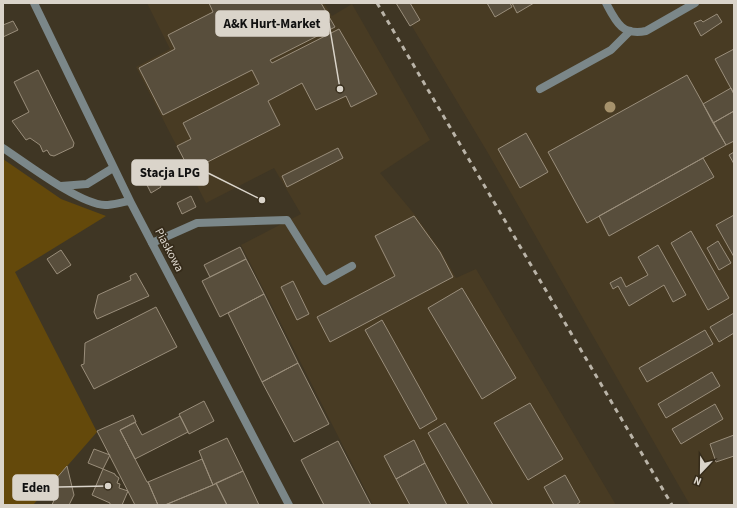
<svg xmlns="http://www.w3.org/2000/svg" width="737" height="508" font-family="'Source Sans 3',sans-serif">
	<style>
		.built { fill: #483b23 }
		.green { fill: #64490b }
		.building { fill: #584e3c; stroke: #9a8e7b }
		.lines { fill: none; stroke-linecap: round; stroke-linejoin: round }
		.service { stroke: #7b8789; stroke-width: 8 }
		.minor { stroke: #7b8789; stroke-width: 8 }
		.rail { stroke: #bab4a8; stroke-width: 3; stroke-dasharray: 5 5; stroke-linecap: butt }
		.tree { fill: #a6926c }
		.labels { text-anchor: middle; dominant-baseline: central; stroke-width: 3.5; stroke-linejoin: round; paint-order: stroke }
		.street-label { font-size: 12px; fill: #dad4ca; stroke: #352b1a }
		.leader { fill: none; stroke: #dad4ca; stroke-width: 1.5 }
		.callout-dot { fill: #dad4ca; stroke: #352b1a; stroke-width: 1.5 }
		.callout { fill: #dad4ca; stroke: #dad4ca; stroke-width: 1.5 }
		.callout-label { font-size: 13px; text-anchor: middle; font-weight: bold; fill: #111 }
	</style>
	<rect width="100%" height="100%" fill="#3f3624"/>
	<path class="built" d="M147 3H324L332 16 352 4 430 140 380 173 415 215 441 251 456 278 476 269 616 505H373L241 245 301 214 274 168 206 203 136 67 170 49Z
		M398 3H734V505H690L488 153Z"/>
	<path class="green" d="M3 159 61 199 106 216 15 272 97 432 33 505H3Z"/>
	<path class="building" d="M209 3H321L335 27 270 60 272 63 339 29 377 94 351 107 346 96 316 110 302 83 268 101 280 125 190 171 177 146 191 139 183 123 259 84 252 70 163 115 139 68 175 49 168 35 213 12Z
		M396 3H410L420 20 410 26Z
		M487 3H510L512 7 495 17Z
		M512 3H534L517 13Z
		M717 14 722 22 701 36 694 23 701 20 703 22Z
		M13 21 18 30 3 37V25Z
		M734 49V94L715 59Z
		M38 70 74 143 73 147 54 156 50 155 47 150 43 152 40 145 30 138 26 140 12 121 29 112 14 82Z
		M687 75 726 145 587 223 548 152Z
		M731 88 734 94V111L713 123 703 104Z
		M734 111V141L726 145 713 123Z
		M526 133 548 172 520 188 498 149Z
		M338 148 343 158 287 187 282 176Z
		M734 152V164L729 155Z
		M703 158 714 177 609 236 599 216Z
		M156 177 161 187 151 193 146 183Z
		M191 196 196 207 182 214 177 203Z
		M734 215V257L716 225Z
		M414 216 440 252 453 277 330 342 317 317 395 276 375 236Z
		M691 231 729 298 708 310 671 243Z
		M718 241 731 263 719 270 707 248Z
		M658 245 686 295 673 302 664 285 629 306 618 286 613 289 610 283 621 277 626 287 648 275 638 257Z
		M240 247 246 259 210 277 204 265Z
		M61 250 71 265 57 274 47 259Z
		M246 259 264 294 220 317 202 281Z
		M136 273 149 296 97 319 94 312 98 295 131 280 130 276Z
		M293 281 309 314 297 320 281 287Z
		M462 288 516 378 482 399 428 308Z
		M264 294 298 363 262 382 228 313Z
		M156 307 177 347 94 389 81 365 84 364 85 343Z
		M734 313V333L719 342 710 327Z
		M382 320 437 419 420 429 365 330Z
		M705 330 713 344 647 382 639 368Z
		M298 363 329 424 294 442 262 382Z
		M712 372 720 386 666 418 658 404Z
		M204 401 214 421 189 434 179 414Z
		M530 403 563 459 528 480 494 423Z
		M715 404 723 419 681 444 672 429Z
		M133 415 136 422 120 430 147 482H148L158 505H135L97 431Z
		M180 416 188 432 135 459 120 430 135 422 142 435Z
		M445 423 493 505H469L428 433Z
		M734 435V456L716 462 710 444Z
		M227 438 243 471 213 485 199 451Z
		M414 440 425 463 396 479 384 456Z
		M338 441 371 505H324L301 460Z
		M94 449 110 455 103 469 88 463Z
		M202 459 213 485 165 505H158L148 482Z
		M425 463 447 505H410L396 479Z
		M67 466 74 495 69 505H52L54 500 45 493 44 495 43 494Z
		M103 469 115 474V475L119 478 117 483 120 484 119 488 128 491 122 505H110V503L92 495Z
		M243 471 259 505H227L216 483Z
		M565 475 580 502 576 505H554L544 487Z
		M216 483 227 505H165L213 485Z"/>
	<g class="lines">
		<path class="service" d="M540 89 611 50 630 31
			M152 243 197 223 287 220 325 281 352 266"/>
		<path class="minor" d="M34 3 130 201 289 505
			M606 3C616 22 622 36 646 31L695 3
			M3 148C26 163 79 204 105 205 113 205 122 202 130 201
			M61 186 87 184 113 168"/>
		<path class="rail" d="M377 3 672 505"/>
	</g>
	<circle class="tree" cx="610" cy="107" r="5.5"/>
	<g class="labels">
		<g class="street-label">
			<text transform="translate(169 250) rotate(62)">Piaskowa</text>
		</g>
	</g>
	<path class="leader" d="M340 89L329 23M262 200L208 173M108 486L58 487"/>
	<g class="callout-dot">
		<circle cx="340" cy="89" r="4"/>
		<circle cx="262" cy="200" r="4"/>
		<circle cx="108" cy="486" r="4"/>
	</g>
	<g class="callout">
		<rect x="216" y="11" width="113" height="25" rx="4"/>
		<rect x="132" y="160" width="76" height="25" rx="4"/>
		<rect x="13" y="475" width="45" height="25" rx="4"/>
	</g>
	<g class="callout-label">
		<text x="272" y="28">A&amp;K Hurt-Market</text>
		<text x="170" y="177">Stacja LPG</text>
		<text x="36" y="492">Eden</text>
	</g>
	<rect width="737" height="508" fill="none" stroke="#dad4ca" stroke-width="8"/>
	<g transform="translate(701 472) rotate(202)" stroke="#352b1a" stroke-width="3" paint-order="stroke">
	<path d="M0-3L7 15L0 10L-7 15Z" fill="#dad4ca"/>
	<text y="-6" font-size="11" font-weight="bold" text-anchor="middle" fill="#dad4ca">N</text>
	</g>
</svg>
